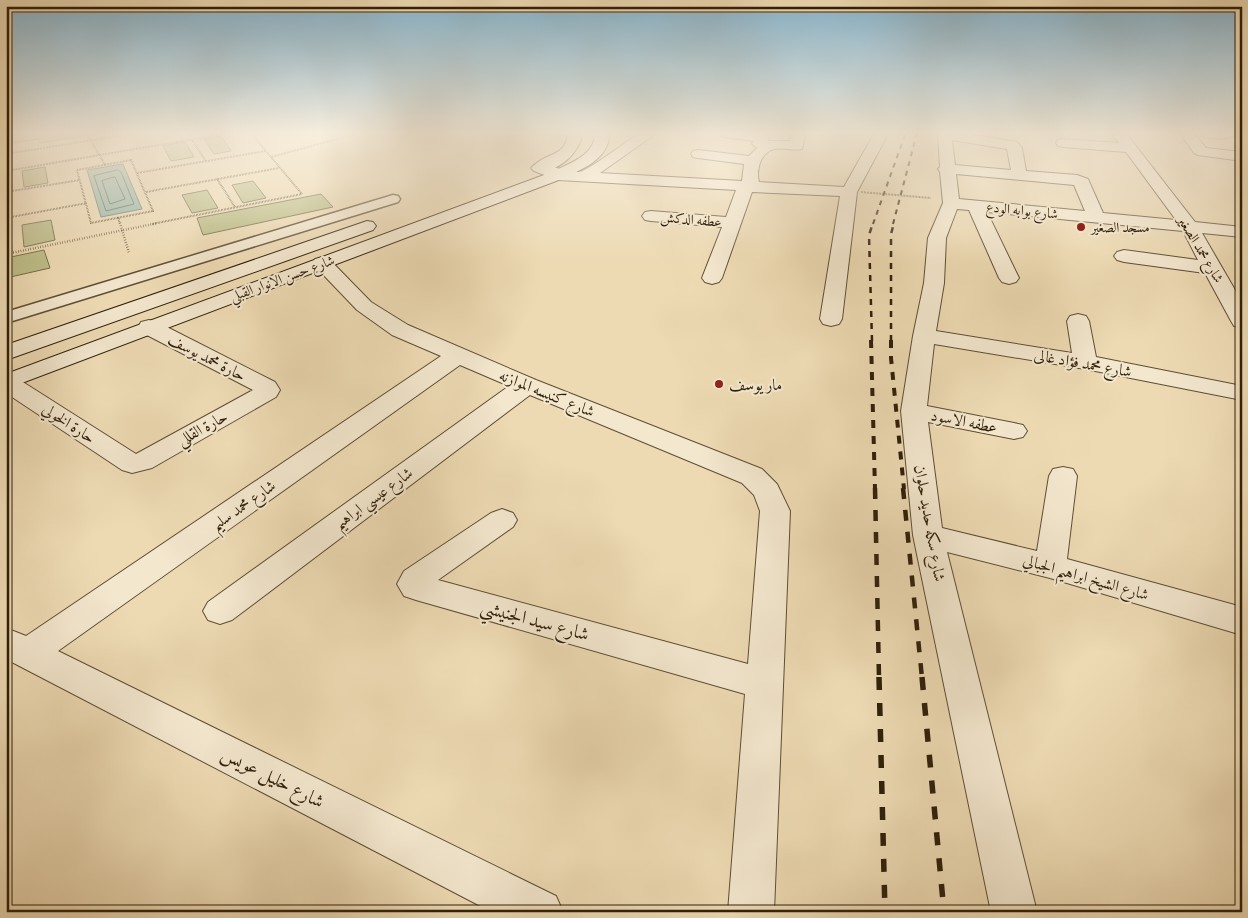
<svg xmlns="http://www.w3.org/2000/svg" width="1248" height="918" font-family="'EB Garamond',Amiri,serif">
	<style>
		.green { fill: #bdbe89; stroke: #766e4a }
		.water { fill: #99bbae; stroke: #6f7d6c }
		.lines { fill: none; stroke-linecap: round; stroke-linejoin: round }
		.shore { stroke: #646d5c; stroke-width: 1 }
		.lane-casing { stroke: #5e4e34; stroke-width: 3 }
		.street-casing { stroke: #5e4e34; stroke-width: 2 }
		.secondary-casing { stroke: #2f1f0a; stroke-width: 2 }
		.path-far1 { stroke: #2f1f0a; stroke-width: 2; stroke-dasharray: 0.5 1; stroke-linecap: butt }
		.path { stroke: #2f1f0a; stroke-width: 2.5; stroke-dasharray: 0.5 2; stroke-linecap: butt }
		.lane { fill: #f3e7ce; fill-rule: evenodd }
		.street { fill: #f3e7ce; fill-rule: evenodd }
		.secondary { fill: #f3e7ce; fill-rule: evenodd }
		.rail-far4 { stroke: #2f1f0a; stroke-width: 2; stroke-dasharray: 5 5; stroke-linecap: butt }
		.rail-far3 { stroke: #2f1f0a; stroke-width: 2.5; stroke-dasharray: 6 6; stroke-linecap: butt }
		.rail-far2 { stroke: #2f1f0a; stroke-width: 4; stroke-dasharray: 8 8; stroke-linecap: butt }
		.rail-far1 { stroke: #2f1f0a; stroke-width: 4.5; stroke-dasharray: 11 11; stroke-linecap: butt }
		.rail { stroke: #2f1f0a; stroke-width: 5.5; stroke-dasharray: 13 13; stroke-linecap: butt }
		.path-bridge { stroke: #2f1f0a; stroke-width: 2; stroke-dasharray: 0.5 1; stroke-linecap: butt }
		.poi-dot { fill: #8f2418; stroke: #f3e7ce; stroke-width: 2 }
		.labels { text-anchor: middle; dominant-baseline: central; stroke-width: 4; stroke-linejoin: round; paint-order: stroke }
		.far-street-label { font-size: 14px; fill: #2f1f0a; stroke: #f3e7ce }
		.far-poi-label { font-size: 14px; fill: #2f1f0a; stroke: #f3e7ce; text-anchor: start }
		.street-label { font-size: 16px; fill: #2f1f0a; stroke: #f3e7ce }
		.poi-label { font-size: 16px; fill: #2f1f0a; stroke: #f3e7ce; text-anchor: start }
		.near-street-label { font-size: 19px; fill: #2f1f0a; stroke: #f3e7ce }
	</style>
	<rect width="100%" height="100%" fill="#eddab3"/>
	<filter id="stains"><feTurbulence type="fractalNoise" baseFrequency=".004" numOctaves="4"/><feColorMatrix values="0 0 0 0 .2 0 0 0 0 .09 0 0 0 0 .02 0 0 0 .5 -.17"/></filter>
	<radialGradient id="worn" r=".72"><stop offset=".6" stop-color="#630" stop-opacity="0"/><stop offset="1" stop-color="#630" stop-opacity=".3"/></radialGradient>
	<path class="green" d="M6 132H109L40 143 39 139 6 144Z
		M221 136 231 151 214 154 204 139Z
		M185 142 194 157 171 161 163 146Z
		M45 167 48 183 24 187 22 171Z
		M253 181 266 198 243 203 232 185Z
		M207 190 218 208 192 213 182 195Z
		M321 194 333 207 203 235 197 218Z
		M51 220 55 240 24 247 22 225Z
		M44 250 50 268 6 278V258Z"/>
	<path class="water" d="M123 164 142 209 101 217 87 170Z"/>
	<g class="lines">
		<path class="shore" d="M118 170 121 172 134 204 106 211 94 176Z
			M115 177 125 199 110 204 102 181Z"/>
		<g class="lane-casing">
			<path id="lane" d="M393 195 398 196 400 199 398 202 6 323V312Z"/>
		</g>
		<g class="street-casing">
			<path id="street" d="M641 132H658L600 173 742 181 744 164 698 158 693 157 691 154 693 151 698 150 749 156 757 148 752 144 753 141 725 137 723 134 724 132 762 134 767 135 769 138 768 141H790L792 132H806L802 149C793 151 783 147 774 149 760 153 756 170 759 182L844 187 875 132H889L857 192 842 319 839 324 831 326 823 324 820 319 840 196 752 192 722 278 719 282 712 284 705 282 702 278 722 227 651 221 645 220 642 216 645 212 651 211 726 217 736 190 558 180 534 171 531 168 534 165C547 161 563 173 579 172 588 171 630 139 641 132Z
				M940 132H955L1017 142 1022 148 1026 171 1077 175 1088 179 1103 213 1176 220 1126 152 1063 147 1058 146 1056 143 1058 140 1063 139 1119 143 1111 132H1125L1195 222 1242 227V237L1202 233 1242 302V327L1234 326 1231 321 1205 273 1124 262 1117 260 1114 256 1117 252 1124 250 1198 260 1183 231 987 212 1019 278 1016 282 1009 284 1002 282 999 278 969 210 957 209 946 238 944 283 936 331 1072 353 1067 321 1070 316 1078 314 1086 316 1089 321 1096 357 1242 386V400L1085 369 934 344 927 406 1014 423 1023 425 1027 431 1023 437 1014 439 928 422 942 528 1037 551 1049 476 1053 469 1063 467 1073 469 1077 476 1067 559 1242 607V635L1050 578 947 552 1037 912H991L913 535 901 411 913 336 924 283 928 238 943 203 940 172 938 169 940 167 938 135ZM952 140 1007 149 1011 170 955 165ZM956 174 1074 185 1085 211 959 199Z
				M1179 132H1193L1206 148 1242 152V161L1198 155 1194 153Z
				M1195 132H1235L1236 134C1229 141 1202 139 1195 132Z
				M322 257 329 259 371 302 408 325 536 380 762 469 777 484 790 511 774 912H728L745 694 416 600 404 596 397 584 404 571 491 513 502 509 513 513 517 520 513 527 438 580 748 664 760 511 754 495 742 483 530 395 232 620 220 624 208 620 203 611 208 602 509 386 460 365 58 651 556 896 563 912H492L6 659V628L26 636 441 356 392 335 357 310 312 263 315 259Z
				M149 320 157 322 275 382 280 390 276 397 152 468 132 473 122 470 6 393V375L15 377 136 454 253 390 141 332 138 327 141 322Z"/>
		</g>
		<g class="secondary-casing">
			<path id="secondary" d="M568 132H582C582 152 556 175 536 170L533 167C544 152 567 158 568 132Z
				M595 132H609C611 158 583 169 564 178L6 389V374L552 172C570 163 596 155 595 132Z
				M367 221 373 222 376 226 373 230 6 360V345Z"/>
		</g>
		<path class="path-far1" d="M86 132 105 165
			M192 140 206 161
			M6 154 143 132
			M271 157 363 132
			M131 160 153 211 91 223 77 170Z
			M8 170 10 192
			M6 171 235 132
			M137 173 265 151
			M217 179 235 207
			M6 192 80 180
			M146 192 279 168
			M118 217 120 224
			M6 218 87 203
			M9 218 10 224
			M152 224 302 194 250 132"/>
		<path class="path" d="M9 223 12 253
			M120 223 129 253
			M6 254 158 223"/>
		<use href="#lane" class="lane"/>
		<use href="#street" class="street"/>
		<use href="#secondary" class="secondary"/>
		<path class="rail-far4" d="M873 224 906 132
			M893 224 916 137 919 132"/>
		<path class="rail-far3" d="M872 341 869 235 873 223
			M891 341V234L894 223"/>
		<path class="rail-far2" d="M871 340 875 489
			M891 340V358L904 489"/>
		<path class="rail-far1" d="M875 488 879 678
			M903 488 922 678"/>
		<path class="rail" d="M879 677 885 912
			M922 677 944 912"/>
		<path class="path-bridge" d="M861 192 931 198"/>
	</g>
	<linearGradient id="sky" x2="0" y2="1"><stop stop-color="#88b7d1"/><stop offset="0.51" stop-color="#f7eedd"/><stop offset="1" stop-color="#f7eedd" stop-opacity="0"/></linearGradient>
	<rect width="1248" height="261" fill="url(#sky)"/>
	<g class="poi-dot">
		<circle cx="1081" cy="227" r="5"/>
		<circle cx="719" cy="384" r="5"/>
	</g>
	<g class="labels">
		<g class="far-street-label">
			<text transform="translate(1022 210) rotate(6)">شارع بوابه الودع</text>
			<text transform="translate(691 219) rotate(5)">عطفه الدكش</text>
			<text transform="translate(1201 249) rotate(59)">شارع محمد الصغير</text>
			<text transform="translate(282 278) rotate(-20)">شارع حسن الانوار القبلي</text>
		</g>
		<g class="far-poi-label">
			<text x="1091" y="227">مسجد الصغير</text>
		</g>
		<g class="street-label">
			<text transform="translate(207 357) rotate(27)">حارة محمد يوسف</text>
			<text transform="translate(1083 363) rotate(10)">شارع محمد فؤاد غالى</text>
			<text transform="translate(547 393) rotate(22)">شارع كنيسه الموازنه</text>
			<text transform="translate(964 421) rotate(11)">عطفه الاسود</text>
			<text transform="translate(69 423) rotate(33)">حارة الخولي</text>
			<text transform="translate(202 428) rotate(-29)">حارة القللي</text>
			<text transform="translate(373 498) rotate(-36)">شارع عيسي ابراهيم</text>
			<text transform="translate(243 505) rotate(-35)">شارع محمد سليم</text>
			<text transform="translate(930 523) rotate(80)">شارع سكه حديد حلوان</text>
			<text transform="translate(1086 577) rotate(16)">شارع الشيخ ابراهيم الجبالي</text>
		</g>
		<g class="poi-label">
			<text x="729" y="384">مار يوسف</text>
		</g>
		<g class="near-street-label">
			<text transform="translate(535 620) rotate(15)">شارع سيد الجنيشي</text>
			<text transform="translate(273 777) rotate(27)">شارع خليل عويس</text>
		</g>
	</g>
	<rect width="1248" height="918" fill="none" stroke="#eddab3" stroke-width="25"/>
	<rect x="8" y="8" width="1233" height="903" fill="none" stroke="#2f1f0a" stroke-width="2.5"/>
	<rect x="12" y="12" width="1223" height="893" fill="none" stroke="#2f1f0a"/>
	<rect width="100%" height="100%" filter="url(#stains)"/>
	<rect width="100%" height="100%" fill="url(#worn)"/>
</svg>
